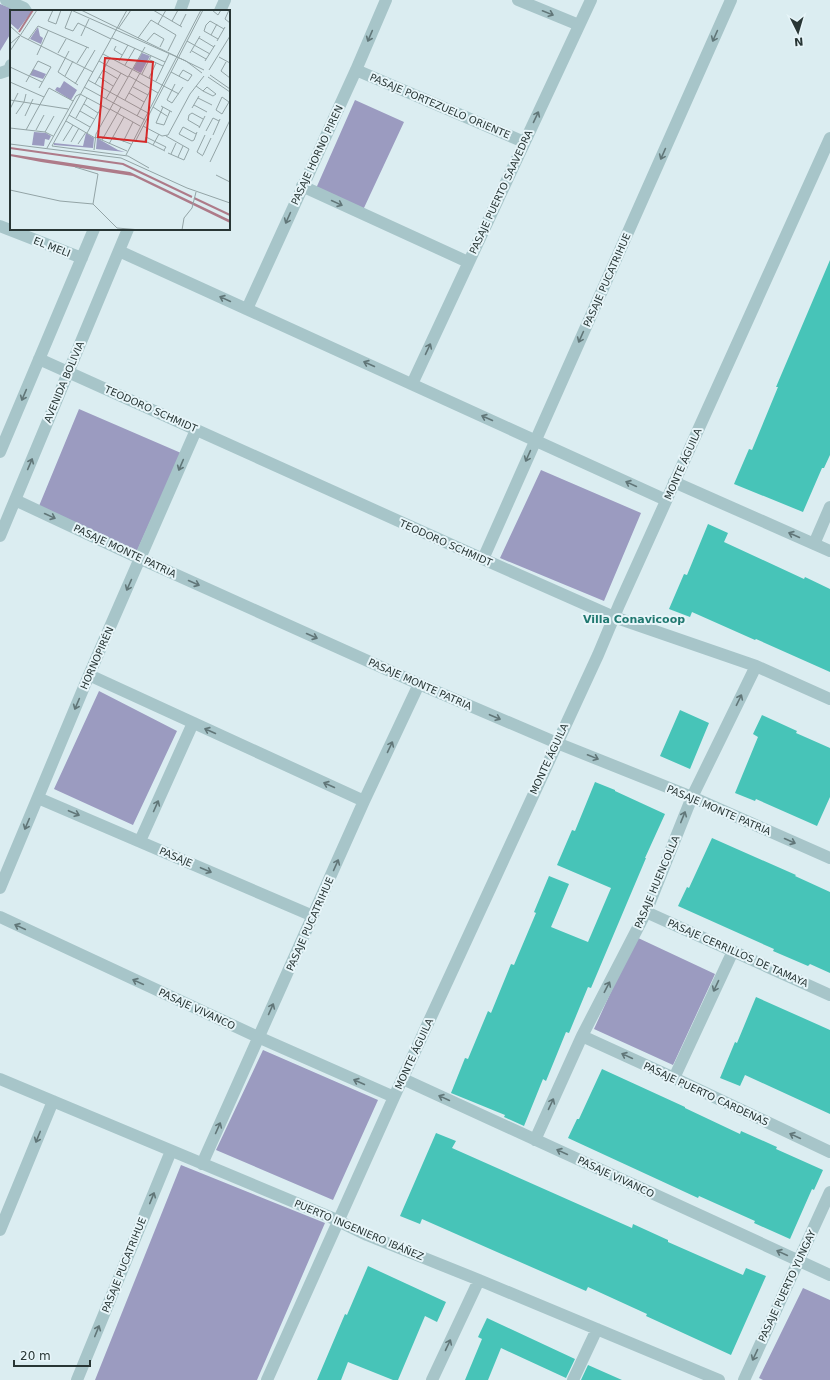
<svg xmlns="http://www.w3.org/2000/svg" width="830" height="1380" font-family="'DejaVu Sans',sans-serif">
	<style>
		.green { fill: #9b9bc0 }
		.building { fill: #47c4b8 }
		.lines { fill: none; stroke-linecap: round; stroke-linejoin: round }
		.minor { stroke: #a7c5c9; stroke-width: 12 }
		.oneway { stroke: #617678 }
		.labels { text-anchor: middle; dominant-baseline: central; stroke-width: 4; stroke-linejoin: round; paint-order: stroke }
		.street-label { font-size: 10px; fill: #283635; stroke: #e7f5f9 }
		.neighbourhood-label { font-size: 11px; font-weight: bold; fill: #207870; stroke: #e7f5f9 }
		.inset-river { fill: none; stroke: #ae7b89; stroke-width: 2 }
		.inset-road { fill: none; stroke: #93a4a6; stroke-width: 1 }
		.view { fill: #d62828; fill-opacity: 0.15; stroke: #d62828; stroke-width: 2 }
		.inset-edge { fill: none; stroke: #283635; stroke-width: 2 }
	</style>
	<rect width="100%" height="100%" fill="#dbedf1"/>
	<path class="green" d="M0 4 19 11H11V33L0 51Z
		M355 100 404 122 363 210 314 193Z
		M79 409 181 453 136 553 39 506Z
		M541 470 641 513 604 601 500 558Z
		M99 691 177 731 133 825 54 789Z
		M636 937 715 974 673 1065 594 1029Z
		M263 1050 378 1100 333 1200 216 1150Z
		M181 1165 325 1223 257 1380H95Z
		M803 1288 830 1300V1380H763L759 1378Z"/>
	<path class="building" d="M830 260V455L824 468H822L803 512 734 484 749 449 752 450 778 387H776Z
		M708 524 728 533 724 542 804 579 805 577 830 589V672L756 639 755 640 692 612 690 617 669 609 684 574 687 575Z
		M680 710 709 723 690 769 660 756Z
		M762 715 797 731 796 733 830 748V797L817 826 756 799 755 801 735 793 758 737 753 734Z
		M595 782 615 790V791L665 814 645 858H646L591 988 588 987 569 1033 566 1032 546 1081 543 1079 524 1126 504 1117 505 1115 451 1093 465 1058 468 1059 488 1011 491 1013 511 964 514 965 536 913 534 912 549 876 569 884 551 927 588 942 611 888 557 865 572 830 575 831Z
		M712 838 796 875 795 876 830 892V973L810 964 808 966 773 951 774 949 678 906 687 887 689 888Z
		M756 997 830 1030V1114L745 1075 740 1086 720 1078 735 1042 737 1043Z
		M602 1069 685 1107V1108L740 1134 741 1131 777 1147 776 1149 823 1170 814 1190 812 1189 790 1239 754 1223 755 1221 699 1196 698 1198 568 1138 577 1119H579Z
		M436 1133 456 1141 452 1148 632 1228 633 1224 668 1240V1242L743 1275 746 1268 766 1276 731 1355 646 1316 647 1314 588 1287 586 1291 422 1219 420 1224 400 1216Z
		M368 1266 446 1302 437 1322 425 1316 398 1380H393L348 1362 341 1380H317L345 1314 347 1315Z
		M487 1318 575 1359 566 1378 501 1348 488 1380H465L482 1339 478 1337Z
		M588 1365 622 1380H581Z"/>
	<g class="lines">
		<path class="minor" d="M6 0 24 8 26 11
			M518 0 579 25
			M180 11 184 0
			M220 11 225 0
			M356 70 524 142
			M0 73 9 70 11 65
			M302 186 468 262
			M0 226 82 258
			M119 251 666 500
			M247 309 356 70 386 0
			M39 359 483 559 614 617 756 666 830 699
			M412 384 591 0
			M0 452 94 229
			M674 482 830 551
			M15 500 141 559 419 684 557 743 692 797 830 858
			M0 536 128 229
			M814 544 830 507
			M483 559 731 0
			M89 675 364 801
			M38 798 313 916
			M140 841 193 723
			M0 888 89 675 196 430
			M646 912 830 995
			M0 917 258 1037 394 1097
			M582 1036 674 1078 830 1152
			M674 1078 733 951
			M0 1079 330 1217 367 1235 479 1280 719 1380
			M403 1079 830 1275
			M535 1140 582 1036 646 912 692 797 756 666
			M202 1164 364 801 419 684
			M0 1230 53 1101
			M77 1380 171 1151
			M267 1380 394 1097 598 655 619 605 830 138
			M432 1380 479 1280
			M573 1380 597 1329
			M744 1380 830 1192"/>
	</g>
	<defs><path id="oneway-shaft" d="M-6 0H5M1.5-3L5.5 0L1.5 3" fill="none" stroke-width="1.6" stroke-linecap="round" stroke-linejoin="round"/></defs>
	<g class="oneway">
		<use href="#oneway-shaft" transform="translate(548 13) rotate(22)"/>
		<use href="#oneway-shaft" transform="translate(370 36) rotate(113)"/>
		<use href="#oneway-shaft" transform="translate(715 36) rotate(114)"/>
		<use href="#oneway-shaft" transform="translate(536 117) rotate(-65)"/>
		<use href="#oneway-shaft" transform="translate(663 154) rotate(114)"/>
		<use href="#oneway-shaft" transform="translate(337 203) rotate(25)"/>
		<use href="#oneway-shaft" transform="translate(288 218) rotate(114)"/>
		<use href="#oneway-shaft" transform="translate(225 299) rotate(-155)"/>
		<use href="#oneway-shaft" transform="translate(581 337) rotate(114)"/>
		<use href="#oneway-shaft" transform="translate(428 349) rotate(-65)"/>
		<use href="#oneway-shaft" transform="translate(369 364) rotate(-156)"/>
		<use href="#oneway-shaft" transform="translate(24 395) rotate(113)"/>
		<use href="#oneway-shaft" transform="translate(487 418) rotate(-156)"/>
		<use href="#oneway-shaft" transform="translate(528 456) rotate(114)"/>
		<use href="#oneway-shaft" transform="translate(30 464) rotate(-67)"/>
		<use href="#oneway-shaft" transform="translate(181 465) rotate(113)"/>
		<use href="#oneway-shaft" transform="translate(631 484) rotate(-155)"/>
		<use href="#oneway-shaft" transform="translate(50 516) rotate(25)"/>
		<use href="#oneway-shaft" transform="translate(794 535) rotate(-156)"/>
		<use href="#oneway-shaft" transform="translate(194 583) rotate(24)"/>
		<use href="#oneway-shaft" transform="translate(129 585) rotate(114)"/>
		<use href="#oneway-shaft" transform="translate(312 636) rotate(24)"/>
		<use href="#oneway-shaft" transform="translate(739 700) rotate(-64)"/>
		<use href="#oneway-shaft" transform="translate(77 704) rotate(113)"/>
		<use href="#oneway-shaft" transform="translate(495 717) rotate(23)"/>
		<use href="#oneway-shaft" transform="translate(210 731) rotate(-156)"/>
		<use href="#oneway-shaft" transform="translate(390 747) rotate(-65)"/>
		<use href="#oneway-shaft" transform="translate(593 757) rotate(22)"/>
		<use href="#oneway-shaft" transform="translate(329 785) rotate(-156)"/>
		<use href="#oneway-shaft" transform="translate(156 806) rotate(-66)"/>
		<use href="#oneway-shaft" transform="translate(74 813) rotate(23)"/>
		<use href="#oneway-shaft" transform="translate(683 817) rotate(-68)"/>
		<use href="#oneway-shaft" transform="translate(27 824) rotate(113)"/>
		<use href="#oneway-shaft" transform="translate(790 841) rotate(24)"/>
		<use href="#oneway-shaft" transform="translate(336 865) rotate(-66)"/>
		<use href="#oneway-shaft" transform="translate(206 870) rotate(23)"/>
		<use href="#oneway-shaft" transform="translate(20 927) rotate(-155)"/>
		<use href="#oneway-shaft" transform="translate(138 982) rotate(-155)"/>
		<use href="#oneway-shaft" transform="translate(716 986) rotate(115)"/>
		<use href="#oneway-shaft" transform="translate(607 987) rotate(-63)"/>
		<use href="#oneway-shaft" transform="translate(271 1009) rotate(-66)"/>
		<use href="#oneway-shaft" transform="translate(627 1056) rotate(-155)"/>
		<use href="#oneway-shaft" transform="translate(359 1082) rotate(-156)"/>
		<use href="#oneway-shaft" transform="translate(444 1098) rotate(-155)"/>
		<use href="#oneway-shaft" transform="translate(551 1104) rotate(-65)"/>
		<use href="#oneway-shaft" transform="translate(218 1128) rotate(-66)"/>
		<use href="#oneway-shaft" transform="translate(795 1136) rotate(-155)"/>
		<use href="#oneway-shaft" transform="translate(38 1137) rotate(112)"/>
		<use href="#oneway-shaft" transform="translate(562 1152) rotate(-155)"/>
		<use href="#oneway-shaft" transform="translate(152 1198) rotate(-68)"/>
		<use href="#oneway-shaft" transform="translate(782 1253) rotate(-155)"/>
		<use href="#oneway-shaft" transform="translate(97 1331) rotate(-68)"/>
		<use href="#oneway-shaft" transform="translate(448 1345) rotate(-65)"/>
		<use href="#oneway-shaft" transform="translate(755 1355) rotate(115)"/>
	</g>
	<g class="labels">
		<g class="street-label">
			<text transform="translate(440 106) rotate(23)">PASAJE PORTEZUELO ORIENTE</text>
			<text transform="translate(317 155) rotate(-65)">PASAJE HORNO PIREN</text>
			<text transform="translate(501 192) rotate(-65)">PASAJE PUERTO SAAVEDRA</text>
			<text transform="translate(52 247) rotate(21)">EL MELI</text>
			<text transform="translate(607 280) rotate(-66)">PASAJE PUCATRIHUE</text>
			<text transform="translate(64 382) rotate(-67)">AVENIDA BOLIVIA</text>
			<text transform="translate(151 409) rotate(24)">TEODORO SCHMIDT</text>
			<text transform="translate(683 464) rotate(-66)">MONTE ÁGUILA</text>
			<text transform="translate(446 543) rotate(24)">TEODORO SCHMIDT</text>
			<text transform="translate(125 551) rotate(25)">PASAJE MONTE PATRIA</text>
			<text transform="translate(97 658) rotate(-66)">HORNOPIRÉN</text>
			<text transform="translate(420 684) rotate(24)">PASAJE MONTE PATRIA</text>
			<text transform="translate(549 759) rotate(-65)">MONTE ÁGUILA</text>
			<text transform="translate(719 810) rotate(23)">PASAJE MONTE PATRIA</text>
			<text transform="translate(176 857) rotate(23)">PASAJE</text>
			<text transform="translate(657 882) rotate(-67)">PASAJE HUENCOLLA</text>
			<text transform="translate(310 924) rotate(-66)">PASAJE PUCATRIHUE</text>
			<text transform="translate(738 953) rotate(24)">PASAJE CERRILLOS DE TAMAYA</text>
			<text transform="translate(197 1009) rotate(25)">PASAJE VIVANCO</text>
			<text transform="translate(414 1054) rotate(-65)">MONTE ÁGUILA</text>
			<text transform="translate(706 1094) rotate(25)">PASAJE PUERTO CARDENAS</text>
			<text transform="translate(616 1177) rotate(25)">PASAJE VIVANCO</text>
			<text transform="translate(359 1230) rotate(23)">PUERTO INGENIERO IBÁÑEZ</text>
			<text transform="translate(124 1265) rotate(-68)">PASAJE PUCATRIHUE</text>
			<text transform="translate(787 1286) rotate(-65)">PASAJE PUERTO YUNGAY</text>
		</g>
		<g class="neighbourhood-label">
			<text x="634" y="619">Villa Conavicoop</text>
		</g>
	</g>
	<g transform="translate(10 10)">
		<rect width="220" height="220" fill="#dbedf1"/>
		<path d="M0 0H23L8 20 0 13ZM28 17 30 26 33 28 31 34 20 29ZM132 43 140 46 131 63 123 59ZM23 59 36 64 33 69 20 65ZM54 71 67 80 61 90 45 80 47 77 50 78ZM24 122 36 123 41 126 39 130 35 129 34 136 22 135ZM76 123 84 128 83 138 44 135V133L73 136ZM87 128 108 140 115 142 86 139Z" fill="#9b9bc0"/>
		<path d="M0 144 120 162 220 210V213L123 166 31 152 0 146Z" fill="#ae7b89"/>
		<path class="inset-river" d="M9 22 23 0M0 138 113 154 182 187M184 188 220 205"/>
		<path class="inset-road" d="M43 0 38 11 46 14 51 0M61 0 176 51 192 63M62 0 55 18 63 21 68 13 101 29M71 0 194 60M117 0 42 136 118 146M143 0 172 17M202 0 208 5 211 0M219 0 215 9 220 13M162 11 168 0M148 14 156 0M0 16 11 26 83 62M170 16 176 4M108 19 121 0M201 25 207 14M71 26 79 9M102 28 155 52M128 28 141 10 166 25 158 41M189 28 204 37M208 29 194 21 196 15 200 11 214 19M18 30 28 16 79 38M137 31 144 23 154 29 150 37M177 31 200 44M207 31 215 17M0 34 9 26M106 36 104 40 112 45M0 41 27 0M59 41 48 62 68 75M182 41 196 49M48 43 56 29M180 43 190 26M93 44 169 84M27 45 38 21M209 47 220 53M140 50 153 56M89 51 118 67M109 51 118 35M195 51 205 35M216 52 211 61 220 68M67 53 77 37M115 55 125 38M0 57 32 72M93 60 108 69M199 60 220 26M161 62 178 71 182 65 173 60 169 66M132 64 141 46M200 65 220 79M55 66 63 51M119 66 148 83M89 67 103 76M198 67 220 82M139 68 146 53M78 70 138 103M146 71 159 44M0 72 34 87M16 72 28 51 41 57 29 78M65 74 85 40M85 74 100 48M165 74 157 90 162 93 173 77M186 76 193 81 203 86 206 84 197 77 193 81M74 77 135 110M123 77 138 85M119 83 134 92M70 84 100 100M212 87 219 92 212 104 206 100ZM188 88 202 95M96 89 111 63M0 90 58 99M115 90 130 63M74 94 88 103M184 95 197 102M151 96 162 102M143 97 157 106M153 97 146 113 154 115 160 101M182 98 189 86M0 99 8 83M100 99 130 116M70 101 84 109M6 104 14 92 16 84M59 105 80 117M15 106 23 89M127 106 141 79M66 108 77 88M56 111 85 128M133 116 152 126 158 125 180 84 194 66M190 117 178 110 179 105 182 103 193 109M0 118 35 122 43 126M189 118 195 106M16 120 39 78 63 91M26 120 34 105M196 121 203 108 209 111M35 122 44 106M77 123 92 96M186 124 173 117 169 124 182 131 184 130 187 122M203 125 210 109M156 126 179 139 174 150 158 143M85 127 117 141M103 127 121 134M92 130 111 97M53 131 63 115M61 132 69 118M113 132 123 112M125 132 193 0M0 134 111 148 177 178 220 193M68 134 76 122M99 134 114 107M143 135 149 124M37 138 66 86 70 84M84 140 86 124 135 37M154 140 156 137 136 127 135 131 155 141M161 144 166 133M116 145 191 0M193 145 201 128M118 146 139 158M193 146 187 142 195 125M168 147 173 136M200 152 220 110M65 157 88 164 83 194M206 165 220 172M0 180 50 191 83 194 107 218 131 220M172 220 174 208 182 198 186 182"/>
		<path class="view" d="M95 48 143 52 136 132 88 127Z"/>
		<rect width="220" height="220" class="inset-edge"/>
	</g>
	<g transform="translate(798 32) rotate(175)" stroke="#e7f5f9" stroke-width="3" paint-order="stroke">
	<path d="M0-3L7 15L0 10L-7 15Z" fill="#283635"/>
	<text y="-6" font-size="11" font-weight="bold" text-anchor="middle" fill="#283635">N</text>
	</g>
	<path d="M14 1360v6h76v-6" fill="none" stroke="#283635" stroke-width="2"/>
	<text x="20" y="1360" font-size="12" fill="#283635" stroke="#e7f5f9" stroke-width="3" paint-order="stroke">20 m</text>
</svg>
